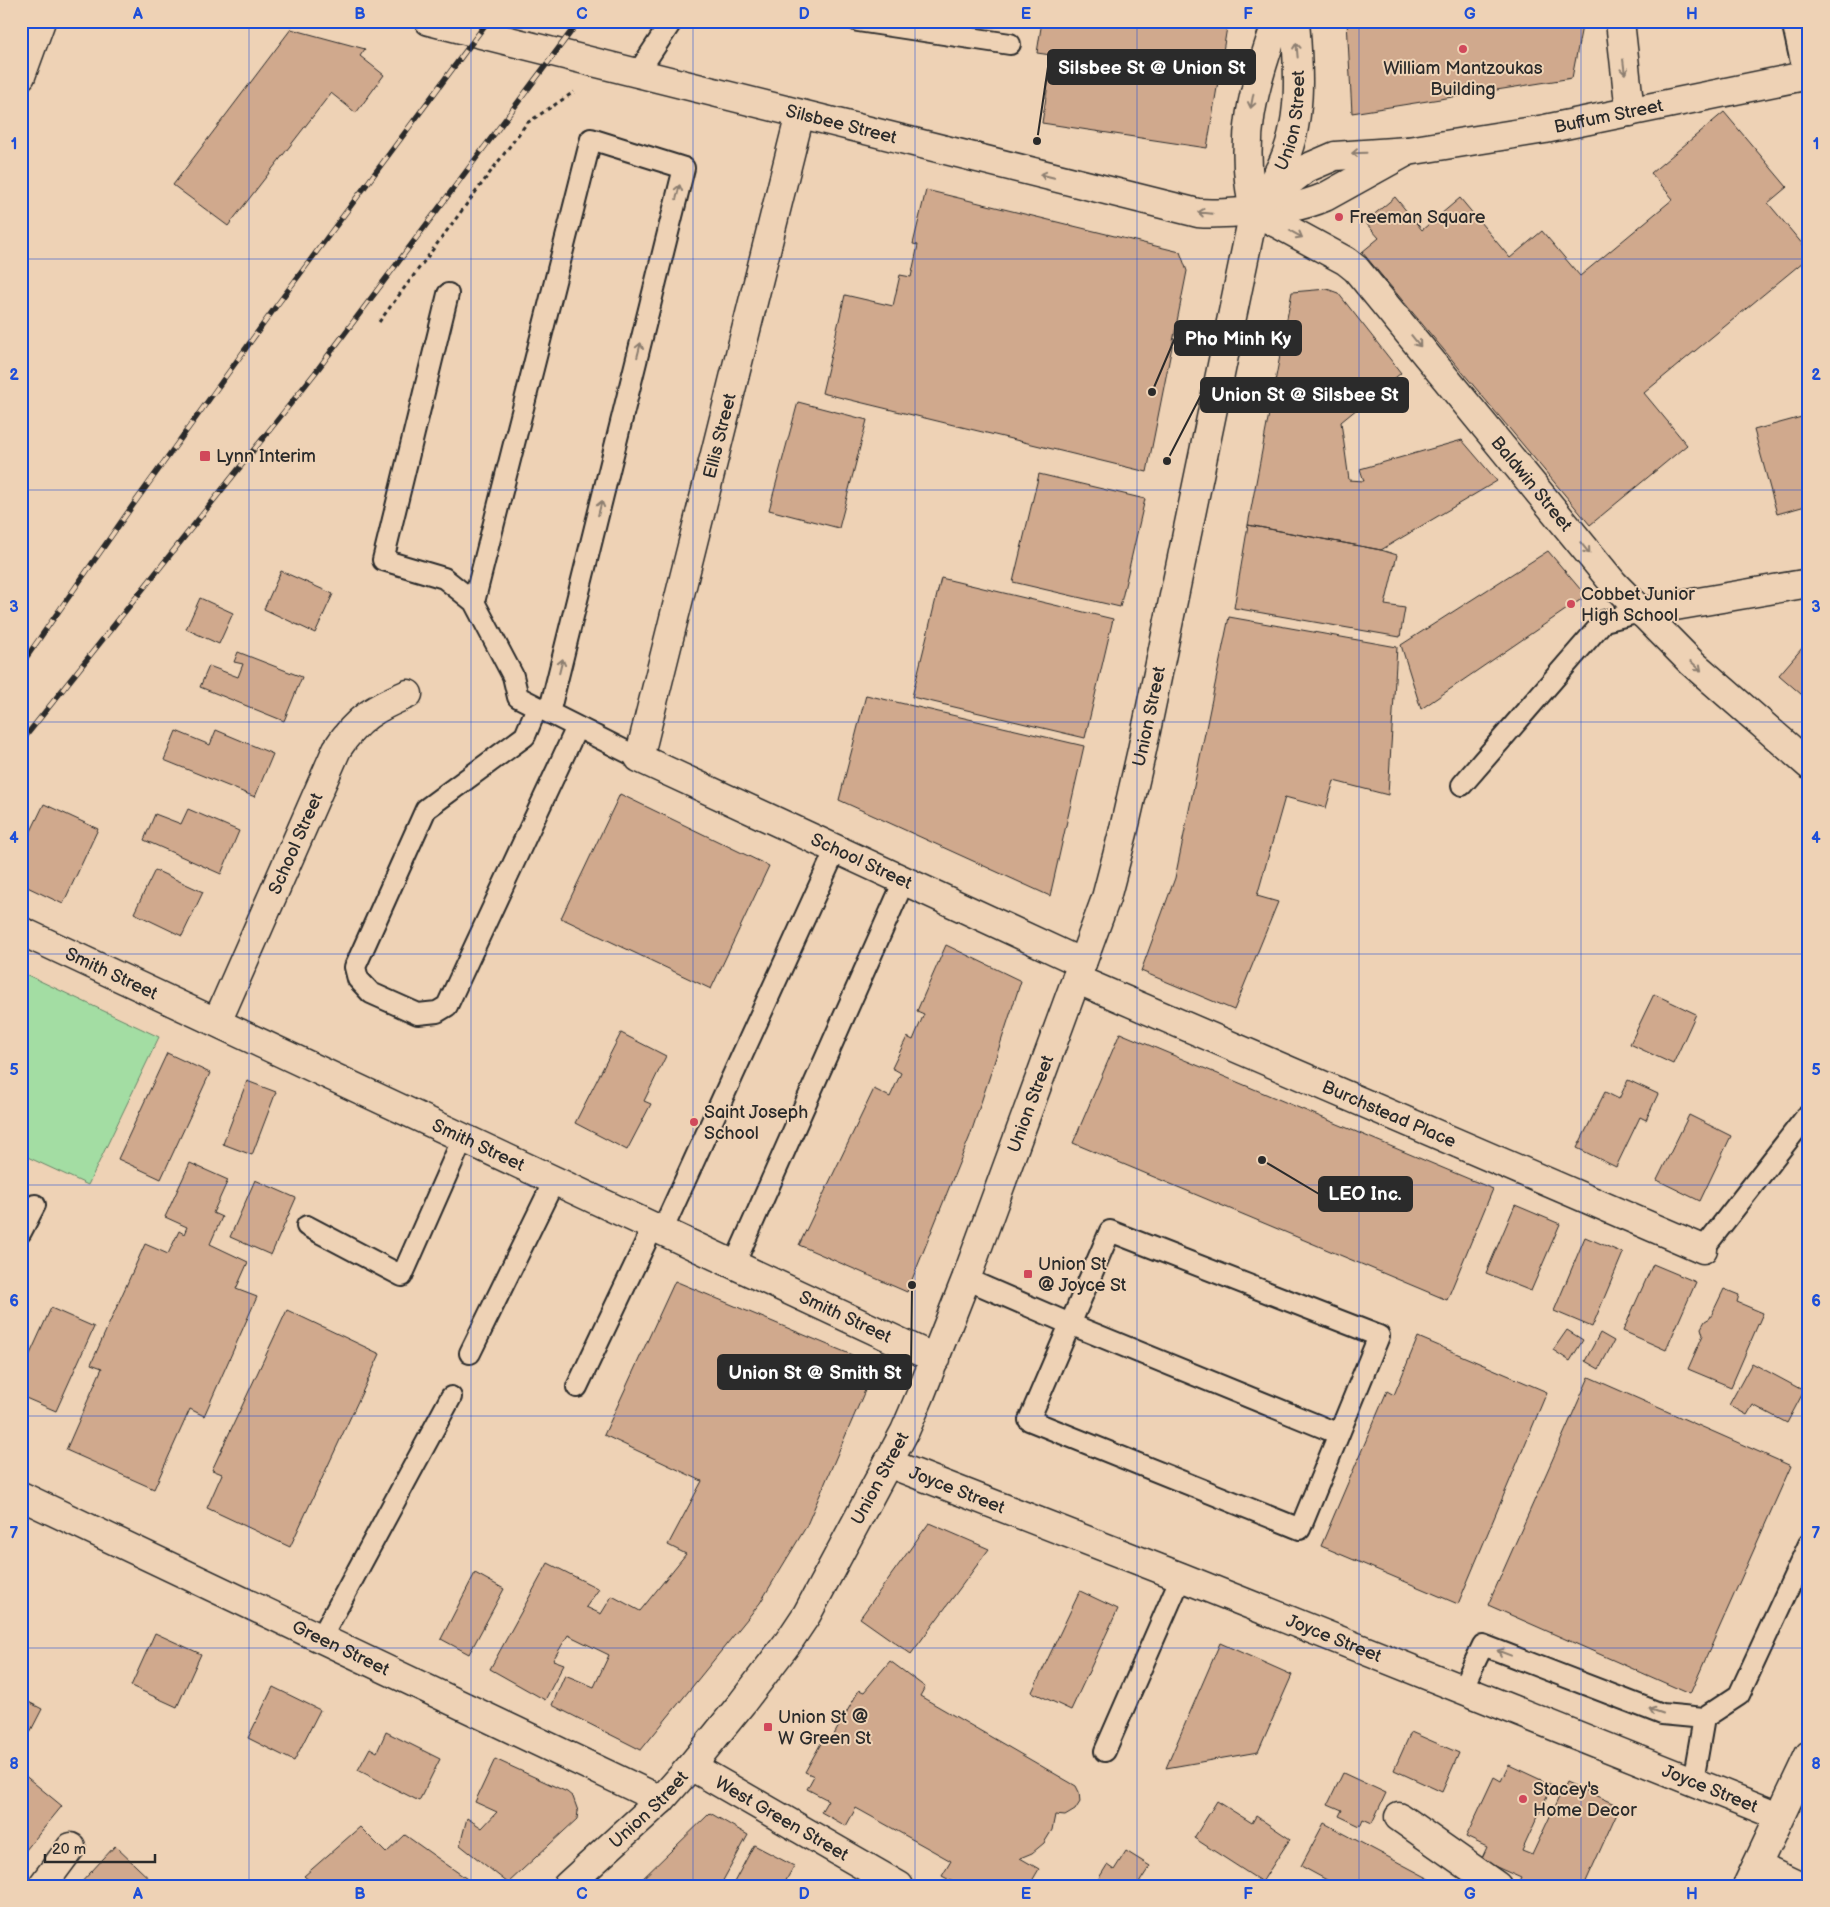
<svg xmlns="http://www.w3.org/2000/svg" width="1830" height="1907" font-family="'Balsamiq Sans',sans-serif">
	<style>
		.green { fill: #a3dda3; stroke: #678467 }
		.building { fill: #d0a98d; stroke: #2b2b2b }
		.lines { fill: none; stroke-linecap: round; stroke-linejoin: round }
		.lane-casing { stroke: #2b2b2b; stroke-width: 24 }
		.street-casing { stroke: #2b2b2b; stroke-width: 31 }
		.secondary-casing { stroke: #2b2b2b; stroke-width: 31 }
		.path { stroke: #2b2b2b; stroke-width: 3; stroke-dasharray: 4 4; stroke-linecap: butt }
		.lane { stroke: #eed2b5; stroke-width: 20 }
		.street { stroke: #eed2b5; stroke-width: 28 }
		.secondary { stroke: #eed2b5; stroke-width: 28 }
		.rail-casing { stroke: #2b2b2b; stroke-width: 5.5 }
		.rail { stroke: #eed2b5; stroke-width: 4; stroke-dasharray: 11; stroke-linecap: butt }
		.oneway { stroke: #8c7e70 }
		.grid { fill: none; stroke: #1d4ed8; stroke-width: 1; stroke-opacity: 0.55 }
		.poi-dot { fill: #d1495b; stroke: #eed2b5; stroke-width: 2 }
		.labels { text-anchor: middle; dominant-baseline: central; stroke-width: 4; stroke-linejoin: round; paint-order: stroke }
		.poi-label { font-size: 18px; fill: #2b2b2b; stroke: #eed2b5; text-anchor: start }
		.street-label { font-size: 18px; fill: #2b2b2b; stroke: #eed2b5 }
		.leader { fill: none; stroke: #2b2b2b; stroke-width: 2 }
		.callout-dot { fill: #2b2b2b; stroke: #eed2b5; stroke-width: 2 }
		.callout { fill: #2b2b2b; stroke: #2b2b2b; stroke-width: 2 }
		.callout-label { font-size: 19px; text-anchor: middle; font-weight: bold; fill: #fff }
		.neatline { fill: none; stroke: #1d4ed8; stroke-width: 2 }
		.grid-label { font-size: 16px; text-anchor: middle; font-weight: bold; fill: #1d4ed8 }
	</style>
	<rect width="100%" height="100%" fill="#eed2b5"/>
	<filter id="ink" filterUnits="userSpaceOnUse"><feTurbulence type="fractalNoise" baseFrequency=".02" numOctaves="2"/><feDisplacementMap in="SourceGraphic" scale="10" xChannelSelector="R" yChannelSelector="G"/><feConvolveMatrix kernelMatrix="1 2 1 2 8 2 1 2 1" color-interpolation-filters="sRGB"/></filter>
	<g filter="url(#ink)">
		<path class="green" d="M21 972 159 1037 88 1185 21 1154Z"/>
		<path class="building" d="M1042 21H1228L1207 148 1042 123 1050 71 1063 73 1065 57 1037 53Z
			M1347 21H1583L1572 78 1352 113Z
			M291 29 365 49 360 56 384 75 356 113 331 93 228 226 173 185Z
			M1724 112 1787 187 1768 203 1809 252V257L1644 393 1687 445 1590 525 1362 252 1379 238 1365 222 1395 197 1422 230 1460 198 1510 258 1542 231 1580 276 1673 199 1651 173Z
			M1809 117V156L1803 118Z
			M926 190 1180 252 1187 271 1147 472 822 393 845 295 893 306 900 275 911 277 918 245 913 244Z
			M1327 289 1338 293 1401 373 1341 422 1349 480 1364 481 1360 469 1462 440 1497 481 1381 550 1248 525 1292 292Z
			M798 402 867 420 839 528 769 510Z
			M1809 415V505L1777 514 1754 430Z
			M1039 474 1145 499 1120 607 1013 582Z
			M1248 525 1381 550 1397 555 1385 605 1405 608 1400 637 1234 608Z
			M1548 551 1586 596 1421 709 1401 645Z
			M281 571 333 594 315 633 264 609Z
			M941 578 1113 619 1085 738 912 697Z
			M200 598 233 613 219 644 186 629Z
			M1229 617 1397 647 1388 795 1334 781 1326 808 1285 797 1257 896 1278 902 1234 1010 1141 971 1175 878Z
			M1809 640V701L1779 675Z
			M238 652 302 677 284 721 200 687 209 666 238 677 243 664 234 662Z
			M866 695 1084 746 1050 896 839 800Z
			M216 730 273 754 255 797 164 760 176 731 210 745Z
			M620 794 769 866 711 989 561 918Z
			M44 804 98 829 63 904 21 884V852Z
			M188 809 239 831 221 874 144 840 155 814 181 824Z
			M155 870 203 892 182 936 134 913Z
			M946 945 1021 981 970 1136 907 1292 799 1245 874 1089 890 1097 901 1073 892 1068 907 1037 913 1040 924 1014 917 1011Z
			M1654 994 1696 1014 1673 1064 1630 1044Z
			M621 1033 666 1056 644 1101 651 1104 627 1150 575 1123Z
			M1120 1033 1493 1189 1447 1300 1073 1143Z
			M167 1053 210 1073 161 1179 118 1159Z
			M1628 1080 1658 1094 1646 1120 1640 1117 1616 1167 1577 1148 1605 1092 1619 1099Z
			M247 1081 276 1092 252 1155 223 1144Z
			M1689 1115 1731 1136 1700 1201 1657 1180Z
			M190 1163 228 1180 213 1213 222 1217 210 1244 248 1262 236 1289 257 1297 204 1416 190 1409 154 1489 66 1450 102 1368 91 1364 145 1244 168 1254 179 1231 184 1234 187 1227 165 1217Z
			M255 1180 296 1198 271 1255 230 1237Z
			M1515 1205 1560 1224 1531 1291 1486 1273Z
			M1585 1237 1623 1253 1592 1327 1554 1311Z
			M1653 1264 1696 1282 1666 1350 1623 1331Z
			M675 1281 876 1365 806 1527 760 1603 641 1750 552 1705 565 1675 594 1687 609 1655 568 1635 553 1660 564 1664 545 1700 490 1669 548 1563 599 1589 586 1607 601 1614 612 1596 640 1611 686 1554 668 1545 702 1481 604 1435Z
			M1724 1289 1739 1295 1737 1302 1763 1313 1731 1387 1688 1369 1703 1335 1701 1328 1705 1321 1710 1318Z
			M51 1308 94 1327 56 1411 21 1396V1374Z
			M287 1310 380 1354 290 1547 207 1508 222 1474 212 1470Z
			M1567 1330 1583 1340 1570 1361 1553 1350Z
			M1600 1333 1614 1341 1599 1369 1585 1361Z
			M1418 1337 1547 1392 1458 1604 1321 1546 1387 1391 1394 1395Z
			M1752 1363 1804 1391 1787 1423 1753 1405 1747 1415 1729 1405Z
			M1589 1377 1791 1466 1690 1694 1488 1605Z
			M929 1523 989 1549 911 1654 860 1618Z
			M475 1573 504 1589 469 1654 441 1639Z
			M1080 1591 1118 1609 1071 1710 1032 1692Z
			M155 1633 201 1654 177 1707 131 1686Z
			M1220 1643 1292 1675 1258 1752 1166 1768Z
			M890 1661 925 1687 920 1696 1076 1786 1079 1792 1080 1802 1075 1810 1065 1816 1055 1815 1052 1830 1044 1843 1032 1853 1020 1858 1039 1869 1029 1886H961L942 1876 951 1861 856 1808 846 1826 821 1812 828 1800 807 1789 814 1776 805 1772 825 1736 831 1740 859 1690 864 1692Z
			M273 1687 320 1710 294 1761 248 1738Z
			M21 1698 42 1709 23 1746 21 1745Z
			M386 1732 440 1759 419 1801 358 1770 370 1748 377 1752Z
			M1411 1732 1459 1753 1442 1792 1394 1770Z
			M495 1759 567 1792 573 1797 578 1811 577 1819 508 1883 460 1845 467 1818 482 1828 497 1812 475 1802Z
			M1509 1765 1552 1785 1522 1851 1532 1855 1566 1782 1620 1806 1584 1886H1517L1521 1878 1481 1860 1487 1847 1466 1837 1494 1777 1501 1781Z
			M1343 1773 1386 1793 1372 1823 1363 1819 1360 1826 1339 1816 1342 1810 1328 1804Z
			M23 1774 62 1806 21 1856V1776Z
			M1217 1801 1252 1823 1256 1816 1290 1839 1262 1882 1194 1838Z
			M710 1813 748 1835 720 1886H635Z
			M1324 1823 1441 1885V1886H1338L1301 1866Z
			M360 1827 386 1853 405 1835 477 1886H316L304 1876Z
			M754 1845 794 1866 783 1886H732Z
			M115 1846 157 1886H78Z
			M1126 1851 1150 1866 1139 1883 1144 1886H1094L1107 1865 1114 1870Z"/>
		<g class="lines">
			<g class="lane-casing">
				<path id="lane" d="M858 21 1010 44
					M1792 21 1804 76
					M637 74 672 21
					M448 294 383 560 444 578 474 602
					M537 707 525 736 426 809 355 967 358 979 371 993 418 1014 437 1012 447 1006 577 727
					M549 713 684 168 591 139 474 602 513 676 518 697 639 758
					M1462 785 1604 621 1640 612
					M307 1226 402 1276 463 1138
					M662 1231 836 849
					M1110 1231 1379 1336 1300 1529 1029 1420Z
					M21 1232 35 1205
					M1703 1249 1806 1117
					M734 1265 904 881
					M966 1279 1070 1324 1339 1434
					M470 1353 554 1181
					M577 1387 653 1227
					M321 1638 451 1397
					M1462 1689 1483 1645 1662 1714 1704 1718
					M1105 1751 1181 1577
					M1693 1781 1704 1718 1739 1695 1809 1544"/>
			</g>
			<g class="street-casing">
				<g id="street">
					<path d="M1620 21 1630 112"/>
					<path d="M21 76 41 21"/>
					<path d="M1640 612 1809 583"/>
					<path id="s1" d="M21 931 936 1359"/>
					<path id="s2" d="M1076 979 1703 1249"/>
					<path id="s3" d="M217 1022 337 749C357 718 375 708 408 694"/>
					<path id="s4" d="M888 1463 1181 1577 1779 1816"/>
					<path id="s5" d="M21 1496 661 1800"/>
					<path id="s6" d="M691 1766 899 1886"/>
					<path d="M1399 1817 1497 1886"/>
					<path d="M1757 1866 1799 1886"/>
					<path d="M42 1886 71 1847"/>
				</g>
			</g>
			<g class="secondary-casing">
				<g id="secondary">
					<path id="s7" d="M429 21 1198 213C1218 215 1237 212 1256 211 1281 209 1302 207 1325 197L1408 151"/>
					<path id="s8" d="M800 114 639 758 1082 963"/>
					<path id="s9" d="M1269 197 1307 168 1335 156 1408 151 1545 129 1809 75"/>
					<path id="s10" d="M1254 211 1346 261 1356 269 1614 584 1691 662 1809 765"/>
					<path d="M1254 211C1238 137 1253 91 1277 21"/>
					<path id="s11" d="M567 1886 661 1800 691 1766 742 1703 789 1641 807 1614 905 1431 920 1396 966 1279 1106 898 1123 833 1142 750 1254 211C1263 197 1273 184 1280 169 1303 124 1299 70 1295 21"/>
					<path d="M1747 1886 1809 1755"/>
				</g>
			</g>
			<path class="path" d="M379 322 527 123 574 92"/>
			<use href="#lane" class="lane"/>
			<use href="#street" class="street"/>
			<use href="#secondary" class="secondary"/>
			<g class="rail-casing">
				<path id="rail" d="M21 665 133 505 277 305 488 21
					M21 742 315 373 579 21"/>
			</g>
			<use href="#rail" class="rail"/>
		</g>
		<defs><path id="oneway-shaft" d="M-6 0H5M1.5-3L5.5 0L1.5 3" fill="none" stroke-width="1.6" stroke-linecap="round" stroke-linejoin="round" transform="scale(1.25)"/></defs>
		<g class="oneway">
			<use href="#oneway-shaft" transform="translate(1297 50) rotate(-95)"/>
			<use href="#oneway-shaft" transform="translate(1624 67) rotate(83)"/>
			<use href="#oneway-shaft" transform="translate(1252 101) rotate(101)"/>
			<use href="#oneway-shaft" transform="translate(1359 153) rotate(178)"/>
			<use href="#oneway-shaft" transform="translate(1047 176) rotate(-166)"/>
			<use href="#oneway-shaft" transform="translate(678 192) rotate(-76)"/>
			<use href="#oneway-shaft" transform="translate(1205 213) rotate(-174)"/>
			<use href="#oneway-shaft" transform="translate(1296 234) rotate(29)"/>
			<use href="#oneway-shaft" transform="translate(1416 341) rotate(51)"/>
			<use href="#oneway-shaft" transform="translate(639 350) rotate(-76)"/>
			<use href="#oneway-shaft" transform="translate(600 508) rotate(-76)"/>
			<use href="#oneway-shaft" transform="translate(1585 548) rotate(51)"/>
			<use href="#oneway-shaft" transform="translate(561 666) rotate(-76)"/>
			<use href="#oneway-shaft" transform="translate(1696 666) rotate(42)"/>
			<use href="#oneway-shaft" transform="translate(1504 1653) rotate(-159)"/>
			<use href="#oneway-shaft" transform="translate(1656 1711) rotate(-161)"/>
		</g>
	</g>
	<path class="grid" d="M249 21V1886M471 21V1886M693 21V1886M915 21V1886M1137 21V1886M1359 21V1886M1581 21V1886M21 259H1809M21 490H1809M21 722H1809M21 954H1809M21 1185H1809M21 1416H1809M21 1648H1809"/>
	<g class="poi-dot">
		<circle cx="1463" cy="49" r="5"/>
		<circle cx="1339" cy="217" r="5"/>
		<rect x="199" y="450" width="12" height="12" rx="2.5"/>
		<circle cx="1571" cy="604" r="5"/>
		<circle cx="694" cy="1122" r="5"/>
		<rect x="1023" y="1269" width="10" height="10" rx="2.5"/>
		<rect x="763" y="1722" width="10" height="10" rx="2.5"/>
		<circle cx="1523" cy="1799" r="5"/>
	</g>
	<g class="labels">
		<g class="poi-label">
			<text x="1463" y="68" text-anchor="middle">William Mantzoukas<tspan x="1463" dy="21">Building</tspan></text>
			<text x="1349" y="217">Freeman Square</text>
			<text x="216" y="456">Lynn Interim</text>
			<text x="1581" y="594">Cobbet Junior<tspan x="1581" dy="21">High School</tspan></text>
			<text x="704" y="1112">Saint Joseph<tspan x="704" dy="21">School</tspan></text>
			<text x="1038" y="1264">Union St<tspan x="1038" dy="21">@ Joyce St</tspan></text>
			<text x="778" y="1717">Union St @<tspan x="778" dy="21">W Green St</tspan></text>
			<text x="1533" y="1789">Stacey's<tspan x="1533" dy="21">Home Decor</tspan></text>
		</g>
		<g class="street-label">
			<text stroke="none"><textPath href="#s9" startOffset="355">Buffum Street</textPath></text>
			<text stroke="none"><textPath href="#s11" startOffset="1944">Union Street</textPath></text>
			<text stroke="none"><textPath href="#s7" startOffset="425">Silsbee Street</textPath></text>
			<text transform="translate(720 436) rotate(-76)">Ellis Street</text>
			<text stroke="none"><textPath href="#s10" startOffset="395">Baldwin Street</textPath></text>
			<text stroke="none"><textPath href="#s11" startOffset="1328">Union Street</textPath></text>
			<text stroke="none"><textPath href="#s3" startOffset="195">School Street</textPath></text>
			<text stroke="none"><textPath href="#s8" startOffset="909">School Street</textPath></text>
			<text stroke="none"><textPath href="#s1" startOffset="100">Smith Street</textPath></text>
			<text stroke="none"><textPath href="#s11" startOffset="922">Union Street</textPath></text>
			<text stroke="none"><textPath href="#s2" startOffset="341">Burchstead Place</textPath></text>
			<text stroke="none"><textPath href="#s1" startOffset="505">Smith Street</textPath></text>
			<text stroke="none"><textPath href="#s1" startOffset="910">Smith Street</textPath></text>
			<text stroke="none"><textPath href="#s11" startOffset="518">Union Street</textPath></text>
			<text stroke="none"><textPath href="#s4" startOffset="74">Joyce Street</textPath></text>
			<text stroke="none"><textPath href="#s4" startOffset="479">Joyce Street</textPath></text>
			<text stroke="none"><textPath href="#s5" startOffset="354">Green Street</textPath></text>
			<text stroke="none"><textPath href="#s4" startOffset="884">Joyce Street</textPath></text>
			<text stroke="none"><textPath href="#s11" startOffset="112">Union Street</textPath></text>
			<text stroke="none"><textPath href="#s6" startOffset="105">West Green Street</textPath></text>
		</g>
	</g>
	<path class="leader" d="M1037 141L1048 67M1152 392L1175 338M1167 461L1201 395M1262 1160L1319 1194M912 1285L911 1372"/>
	<g class="callout-dot">
		<circle cx="1037" cy="141" r="5"/>
		<circle cx="1152" cy="392" r="5"/>
		<circle cx="1167" cy="461" r="5"/>
		<circle cx="1262" cy="1160" r="5"/>
		<circle cx="912" cy="1285" r="5"/>
	</g>
	<g class="callout">
		<rect x="1048" y="50" width="207" height="34" rx="5"/>
		<rect x="1175" y="321" width="126" height="34" rx="5"/>
		<rect x="1201" y="378" width="207" height="34" rx="5"/>
		<rect x="1319" y="1177" width="93" height="34" rx="5"/>
		<rect x="718" y="1355" width="193" height="34" rx="5"/>
	</g>
	<g class="callout-label">
		<text x="1152" y="74">Silsbee St @ Union St</text>
		<text x="1238" y="345">Pho Minh Ky</text>
		<text x="1305" y="401">Union St @ Silsbee St</text>
		<text x="1365" y="1200">LEO Inc.</text>
		<text x="815" y="1379">Union St @ Smith St</text>
	</g>
	<rect width="1830" height="1907" fill="none" stroke="#eed2b5" stroke-width="55"/>
	<path d="M45 1854v8h110v-8" fill="none" stroke="#2b2b2b" stroke-width="2.5"/>
	<text x="52" y="1854" font-size="15" fill="#2b2b2b" stroke="#eed2b5" stroke-width="4" paint-order="stroke">20 m</text>
	<rect x="28" y="28" width="1774" height="1852" class="neatline"/>
	<g class="grid-label">
		<text x="138" y="19">A</text>
		<text x="360" y="19">B</text>
		<text x="582" y="19">C</text>
		<text x="804" y="19">D</text>
		<text x="1026" y="19">E</text>
		<text x="1248" y="19">F</text>
		<text x="1470" y="19">G</text>
		<text x="1692" y="19">H</text>
		<text x="14" y="149">1</text>
		<text x="1816" y="149">1</text>
		<text x="14" y="380">2</text>
		<text x="1816" y="380">2</text>
		<text x="14" y="612">3</text>
		<text x="1816" y="612">3</text>
		<text x="14" y="843">4</text>
		<text x="1816" y="843">4</text>
		<text x="14" y="1075">5</text>
		<text x="1816" y="1075">5</text>
		<text x="14" y="1306">6</text>
		<text x="1816" y="1306">6</text>
		<text x="14" y="1538">7</text>
		<text x="1816" y="1538">7</text>
		<text x="14" y="1769">8</text>
		<text x="1816" y="1769">8</text>
		<text x="138" y="1899">A</text>
		<text x="360" y="1899">B</text>
		<text x="582" y="1899">C</text>
		<text x="804" y="1899">D</text>
		<text x="1026" y="1899">E</text>
		<text x="1248" y="1899">F</text>
		<text x="1470" y="1899">G</text>
		<text x="1692" y="1899">H</text>
	</g>
</svg>
